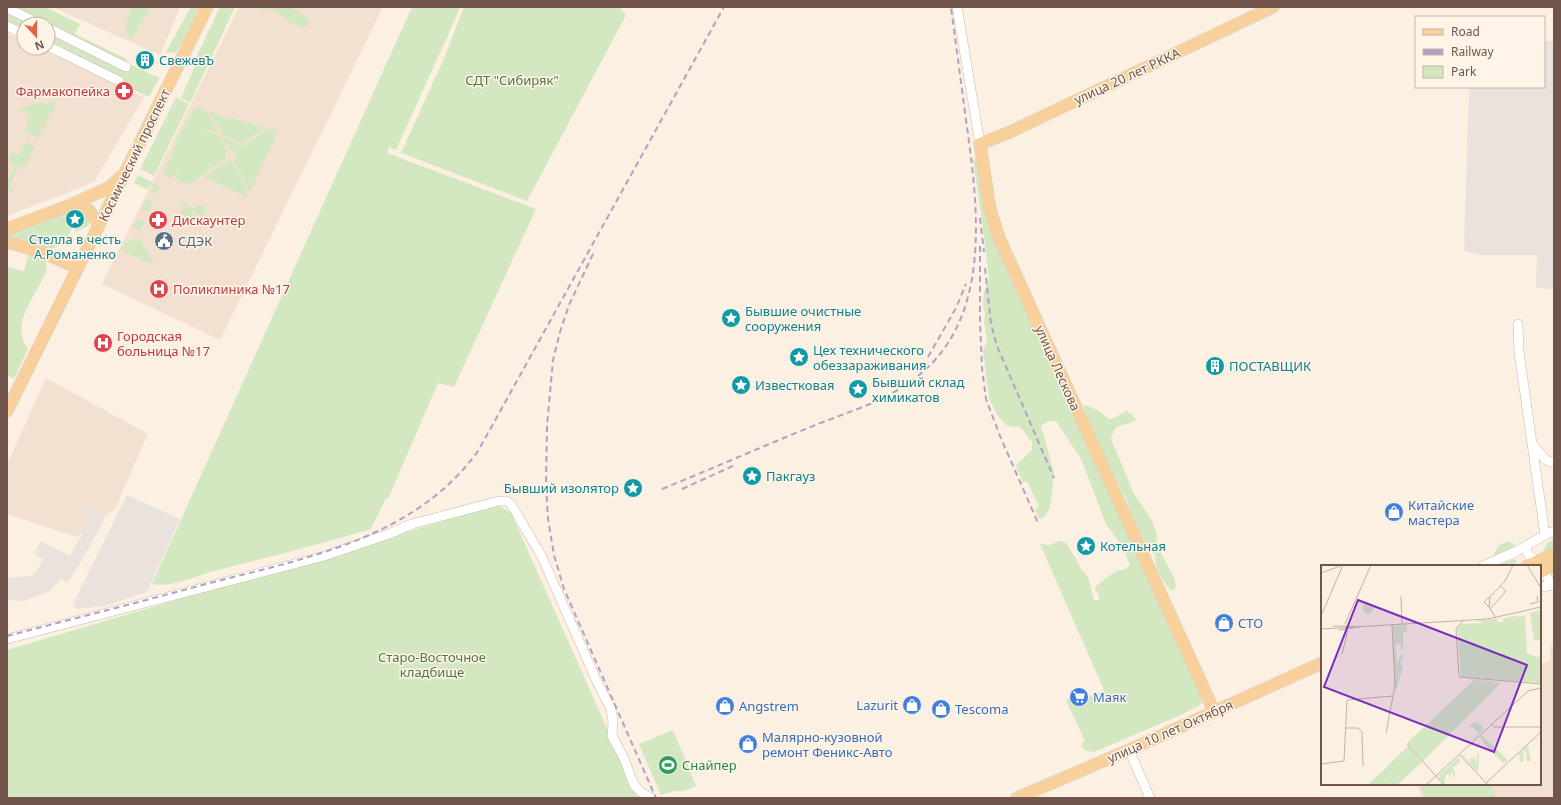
<svg xmlns="http://www.w3.org/2000/svg" width="1561" height="805" font-family="'Noto Sans',sans-serif">
	<style>
		.residential { fill: #f2e1d0 }
		.industrial { fill: #eae2dd }
		.green { fill: #d3e7c1 }
		.lines { fill: none; stroke-linecap: round; stroke-linejoin: round }
		.minor-casing { stroke: #cdb9ac; stroke-width: 10 }
		.major-casing { stroke: #dad3d0; stroke-width: 13 }
		.minor { stroke: #fff; stroke-width: 9 }
		.major { stroke: #f7d09c; stroke-width: 12 }
		.rail { stroke: #b2a1c3; stroke-width: 2; stroke-dasharray: 6 4; stroke-linecap: butt }
		.labels { text-anchor: middle; dominant-baseline: central; stroke-width: 3; stroke-linejoin: round; paint-order: stroke }
		.culture-label { font-size: 13px; fill: #0d838f; stroke: #fef4e7; text-anchor: start }
		.street-label { font-size: 13px; fill: #71554a; stroke: #fef4e7 }
		.park-label { font-size: 13px; fill: #547642; stroke: #fef4e7 }
		.health-label { font-size: 13px; fill: #be3a42; stroke: #fef4e7; text-anchor: start }
		.service-label { font-size: 13px; fill: #4e5e75; stroke: #fef4e7; text-anchor: start }
		.shop-label { font-size: 13px; fill: #366cbe; stroke: #fef4e7; text-anchor: start }
		.leisure-label { font-size: 13px; fill: #27864d; stroke: #fef4e7; text-anchor: start }
		.inset-road { fill: none; stroke: #c4b2a5; stroke-width: 1 }
		.view { fill: #7b2cbf; fill-opacity: 0.15; stroke: #7b2cbf; stroke-width: 2 }
		.inset-edge { fill: none; stroke: #71554a; stroke-width: 2 }
	</style>
	<rect width="100%" height="100%" fill="#fbf0e1"/>
	<path class="residential" d="M52 7H180L160 55Z
		M239 7H383L220 340 102 284Z
		M7 33 24 41V48H39L144 97 94 182 7 216Z
		M46 378 148 434 115 509 77 537 7 514V464Z
		M1551 643H1554V798H1423L1417 784H1540V665L1550 660Z"/>
	<path class="industrial" d="M1544 41H1554V289L1536 288 1537 255H1481L1464 251 1469 87H1544Z
		M127 495 180 519 147 592 104 606 78 609 72 606Z
		M81 505 105 518 81 562 67 583 61 579 50 591 24 601 7 600V578L32 576 44 560 34 553 41 541 70 556 90 520 77 513Z"/>
	<path class="green" d="M7 7H45L80 24 75 34 127 59 125 62 159 78 149 97 46 48H48V24H24V37L8 30 7 32Z
		M132 7H150L133 38H130C122 30 128 16 132 7Z
		M191 7H200L178 50 174 53 166 52Z
		M220 7H235L190 103 181 98 196 64 194 62Z
		M257 7C279 7 296 2 310 22 302 36 286 18 278 13 275 11 272 10 269 9L267 12Z
		M412 7H460L452 26 396 150 389 147 387 153 536 209 454 387 438 383 388 499 386 498 371 529C320 545 267 557 214 571 195 576 172 588 152 584Z
		M464 7H622L621 9 626 15 527 201 401 153 443 61Z
		M176 97 189 104 154 176 140 169Z
		M57 101 38 138 24 131 31 115 17 109 39 103 45 104Z
		M195 107 208 112 219 134 204 128 203 130 220 136 227 150 225 154 226 158 189 185 175 179 180 169 172 178H168L163 172 172 155 177 138Z
		M209 111 226 117 266 127 243 143 222 134Z
		M268 128 278 131 250 192 234 160 236 153Z
		M221 136 244 146 236 152 229 149Z
		M26 142 35 146 25 167 20 165 9 186 14 189 13 192 7 189V181L15 165 8 162 12 152 19 155Z
		M976 158 979 161 985 193 1201 690 1202 703 1200 705 1183 714 1094 752 1087 751 1083 748 1081 744 1085 741 1066 700 1078 695 1080 701 1104 690 1040 544 1050 545 1060 541 1066 543 1076 559 1081 569 1088 577 1094 600H1099V595L1095 590 1096 586 1116 571 1124 570 1130 565 1124 549 1106 524 1081 459 1056 421H1048L1041 426 1054 472 1050 508 1044 517 1039 519 1035 510 1039 507 1027 481 1023 483 1016 465 1032 450V442C1027 437 1025 431 1019 426L1013 427 1006 425 997 415 989 398 983 351 987 342 984 322 985 314 983 306 984 292 989 278 981 213 973 160Z
		M227 161H232L247 190V197L205 177Z
		M138 175 152 182 148 190 134 183Z
		M154 183 161 186 157 194 150 191Z
		M147 199 153 202 148 212 141 209Z
		M183 203 195 209 197 205H200L205 207 206 211 204 215 201 216 195 213 194 211 192 213 181 207Z
		M72 208 81 211 70 216 73 223H75C70 233 62 248 49 249 43 249 15 239 7 237V233Z
		M181 209C187 210 196 214 199 220L197 222C191 220 184 217 180 212Z
		M85 214 91 219 88 226 74 233Z
		M138 218 145 222 140 230 133 227Z
		M138 237 130 254 121 250 124 244Z
		M139 237 155 265 131 255Z
		M29 252 46 259 47 268C39 294 8 322 28 349L14 379 7 375V267L24 271Z
		M1086 405 1097 410 1109 419 1115 418 1126 411C1131 413 1134 416 1136 420 1123 429 1117 418 1111 439L1134 494 1151 519 1156 532 1157 545 1174 578 1176 586 1175 589 1172 591C1164 584 1153 567 1156 556 1153 551 1148 551 1144 546L1126 499 1090 428 1084 406Z
		M498 505 511 513 638 798H7V650Z
		M1554 539V549L1544 553 1543 552 1547 543Z
		M1508 541 1514 544 1515 548 1480 563 1478 562 1493 556 1499 545Z
		M1513 559 1517 561 1514 566H1497Z
		M673 730 696 786 684 791H674L661 795 639 744Z
		M1419 784H1490L1496 798H1425Z"/>
	<g class="lines">
		<g class="minor-casing">
			<path id="minor" d="M957 7 980 144
				M7 8 40 24
				M7 26 24 34
				M48 28 126 67
				M48 46 119 81
				M1518 324 1519 352 1545 535
				M1533 445 1546 460 1554 463
				M1526 546C1527 556 1530 559 1541 560
				M1483 566 1513 553 1545 535 1554 531
				M1552 567 1549 569 1546 575 1549 581 1554 584
				M1540 587 1554 585
				M7 639 324 556 389 534 412 524 499 501H507L511 504 542 557 598 684 611 709 613 722 612 736 623 756 634 785 641 792 651 798
				M1129 750 1150 798"/>
		</g>
		<g class="major-casing">
			<path id="major" d="M73 204 108 188 121 177
				M7 229 73 204C87 204 92 214 99 225
				M7 242 44 253 78 268
				M7 411 207 7
				M1527 566 1554 554
				M1540 572 1554 566
				M1214 711 1000 240 990 209 980 144 1010 132 1273 7
				M1017 798 1129 750 1322 663"/>
		</g>
		<use href="#minor" class="minor"/>
		<use href="#major" class="major"/>
		<path class="rail" d="M980 218 984 252
			M980 246V320L982 368 986 399 1000 436 1038 523
			M593 254 569 305 560 332 553 360 547 426 546 485 548 519 554 555 564 589 656 798
			M985 268 991 324 997 346 1054 478
			M928 357 956 308 966 284
			M662 489C711 469 759 448 808 428 844 413 883 403 914 379 994 320 978 206 966 120 961 82 956 45 951 7
			M682 489 735 465
			M7 636C73 619 140 602 206 584 302 559 411 540 475 455 480 449 483 441 487 435L724 7"/>
	</g>
	<defs>
		<g id="building-disc" transform="scale(1)"><circle r="9.5" fill="#0f9aa8" stroke="#fef4e7"/><path d="M-4-6H4V6H1V3H-1V6H-4ZM-2.5-4.3h1.7v1.8h-1.7ZM.8-4.3h1.7v1.8H.8ZM-2.5-1h1.7V.8h-1.7ZM.8-1h1.7V.8H.8Z" fill="#fff"/></g>
		<g id="pharmacy-disc" transform="scale(1)"><circle r="9.5" fill="#e0444e" stroke="#fef4e7"/><path d="M-2-6h4v4h4v4h-4v4h-4v-4h-4v-4h4Z" fill="#fff"/></g>
		<g id="sight-disc" transform="scale(1)"><circle r="9.5" fill="#0f9aa8" stroke="#fef4e7"/><path d="M0-6L1.8-2.2L6-1.7L2.9 1.2L3.7 5.4L0 3.3L-3.7 5.4L-2.9 1.2L-6-1.7L-1.8-2.2Z" fill="#fff"/></g>
		<g id="civic-disc" transform="scale(1)"><circle r="9.5" fill="#5c6f8a" stroke="#fef4e7"/><path d="M-.6-6.5H3V-4.5H.6V-3L4-1V1h2V6H-6V1h2V-1L-.6-3ZM-1.2 2.5V6h2.4V2.5Z" fill="#fff"/></g>
		<g id="hospital-disc" transform="scale(1)"><circle r="9.5" fill="#e0444e" stroke="#fef4e7"/><path d="M-5-5h3v3.5h4V-5h3V5h-3V1.5h-4V5h-3Z" fill="#fff"/></g>
		<g id="shop-disc" transform="scale(1)"><circle r="9.5" fill="#3f7fe0" stroke="#fef4e7"/><path d="M-5-2.5h2.3a2.7 3.5 0 0 1 5.4 0H5L5.5 6h-11ZM-1.5-2.5h3a1.5 2.3 0 0 0-3 0Z" fill="#fff"/></g>
		<g id="supermarket-disc" transform="scale(1)"><circle r="9.5" fill="#3f7fe0" stroke="#fef4e7"/><path d="M-6-5.5h2.5l.6 2H6L4.5 2H-2.5L-4.4-4H-6ZM-1.5 3.2a1.3 1.3 0 1 0 .1 0ZM3 3.2a1.3 1.3 0 1 0 .1 0Z" fill="#fff"/></g>
		<g id="stadium-disc" transform="scale(1)"><circle r="9.5" fill="#2e9e5b" stroke="#fef4e7"/><path d="M0-5a6.5 5 0 1 0 0 10a6.5 5 0 1 0 0-10ZM-3.5-1.8h7v3.6h-7Z" fill="#fff"/></g>
	</defs>
	<g fill-rule="evenodd">
		<use href="#building-disc" x="145" y="60"/>
		<use href="#pharmacy-disc" x="124" y="91"/>
		<use href="#sight-disc" x="75" y="219"/>
		<use href="#pharmacy-disc" x="158" y="220"/>
		<use href="#civic-disc" x="164" y="241"/>
		<use href="#hospital-disc" x="159" y="289"/>
		<use href="#sight-disc" x="731" y="318"/>
		<use href="#hospital-disc" x="103" y="343"/>
		<use href="#sight-disc" x="799" y="357"/>
		<use href="#building-disc" x="1215" y="366"/>
		<use href="#sight-disc" x="741" y="385"/>
		<use href="#sight-disc" x="858" y="389"/>
		<use href="#sight-disc" x="752" y="476"/>
		<use href="#sight-disc" x="633" y="488"/>
		<use href="#shop-disc" x="1394" y="512"/>
		<use href="#sight-disc" x="1086" y="546"/>
		<use href="#shop-disc" x="1224" y="623"/>
		<use href="#supermarket-disc" x="1079" y="697"/>
		<use href="#shop-disc" x="912" y="705"/>
		<use href="#shop-disc" x="725" y="706"/>
		<use href="#shop-disc" x="941" y="709"/>
		<use href="#shop-disc" x="748" y="744"/>
		<use href="#stadium-disc" x="668" y="765"/>
	</g>
	<g class="labels">
		<g class="culture-label">
			<text x="159" y="60">СвежевЪ</text>
			<text x="75" y="239" text-anchor="middle">Стелла в честь<tspan x="75" dy="15">А.Романенко</tspan></text>
			<text x="745" y="311">Бывшие очистные<tspan x="745" dy="15">сооружения</tspan></text>
			<text x="813" y="350">Цех технического<tspan x="813" dy="15">обеззараживания</tspan></text>
			<text x="1229" y="366">ПОСТАВЩИК</text>
			<text x="872" y="382">Бывший склад<tspan x="872" dy="15">химикатов</tspan></text>
			<text x="755" y="385">Известковая</text>
			<text x="766" y="476">Пакгауз</text>
			<text x="619" y="488" text-anchor="end">Бывший изолятор</text>
			<text x="1100" y="546">Котельная</text>
		</g>
		<g class="street-label">
			<text transform="translate(1127 76) rotate(-25)">улица 20 лет РККА</text>
			<text transform="translate(134 155) rotate(-64)">Космический проспект</text>
			<text transform="translate(1058 368) rotate(66)">улица Лескова</text>
			<text transform="translate(1170 731) rotate(-24)">улица 10 лет Октября</text>
		</g>
		<g class="park-label">
			<text x="512" y="80">СДТ "Сибиряк"</text>
			<text x="432" y="657">Старо-Восточное<tspan x="432" dy="15">кладбище</tspan></text>
		</g>
		<g class="health-label">
			<text x="110" y="91" text-anchor="end">Фармакопейка</text>
			<text x="172" y="220">Дискаунтер</text>
			<text x="173" y="289">Поликлиника №17</text>
			<text x="117" y="336">Городская<tspan x="117" dy="15">больница №17</tspan></text>
		</g>
		<g class="service-label">
			<text x="178" y="241">СДЭК</text>
		</g>
		<g class="shop-label">
			<text x="1408" y="505">Китайские<tspan x="1408" dy="15">мастера</tspan></text>
			<text x="1238" y="623">СТО</text>
			<text x="1093" y="697">Маяк</text>
			<text x="898" y="705" text-anchor="end">Lazurit</text>
			<text x="739" y="706">Angstrem</text>
			<text x="955" y="709">Tescoma</text>
			<text x="762" y="737">Малярно-кузовной<tspan x="762" dy="15">ремонт Феникс-Авто</tspan></text>
		</g>
		<g class="leisure-label">
			<text x="682" y="765">Снайпер</text>
		</g>
	</g>
	<g transform="translate(1321 565)">
		<rect width="220" height="220" fill="#fbf0e1"/>
		<path d="M41.5 43a5.5 5.5 0 1 1 11 0a5.5 5.5 0 1 1-11 0ZM220 45V75L213 76 209 48ZM204 50 206 88 217 93 220 87V118L140 112 136 62 141 59 164 58 154 56 175 54 177 57H183L182 54 192 51H195L196 56V52ZM86 60V67H82V85L80 84 79 78 74 79 76 98 81 88 82 94 79 96 82 103 74 129 72 61ZM154 114 180 118 102 196 99 193 121 169 99 193 86 178ZM154 156 162 161 160 164 164 163 148 178 158 167 148 161ZM160 170 187 195 183 199 165 181 159 172ZM207 180 210 196H206L205 186H203L202 197H199L198 189ZM87 181 101 197 76 220 69 218 67 220H47ZM156 188 160 191 158 190 157 207 141 191 144 189 143 192 150 198 149 192 151 194 153 191 155 201ZM139 191 137 194 140 195 133 202 130 201 133 205 134 215 130 205 129 216 128 209 125 210 123 220 117 211Z" fill="#d3e7c1"/>
		<path class="inset-road" d="M206 0 220 23M0 8 22 0M80 31 81 59M209 39 217 37 216 31M168 42 163 37 168 32M169 44 185 26 180 21M0 51 22 0M175 53 168 42 169 32 184 16 192 0M142 56 135 64 138 112 220 119M24 59 50 0M12 61H33M0 64 167 54 220 42M18 65 39 62M21 89 27 65M171 159 173 162H220M24 163H37L41 167 42 201M65 168 72 131M86 179 115 211M138 189 167 220M0 199 23 196 26 135 72 131 74 119 71 60M115 211 123 220M165 218 220 167M105 220 207 126 220 123"/>
		<path class="view" d="M37 35 206 100 173 187 3 122Z"/>
		<rect width="220" height="220" class="inset-edge"/>
	</g>
	<rect width="1561" height="805" fill="none" stroke="#71554a" stroke-width="16"/>
	<rect x="1415" y="16" width="130" height="72" fill="#fef4e7" stroke="#c6b4a8"/>
	<rect x="1423" y="29" width="20" height="6" fill="#f7d09c" stroke="#c6b4a8"/>
	<text x="1451" y="36" font-size="12" fill="#71554a">Road</text>
	<rect x="1423" y="49" width="20" height="6" fill="#b2a1c3" stroke="#c6b4a8"/>
	<text x="1451" y="56" font-size="12" fill="#71554a">Railway</text>
	<rect x="1423" y="66" width="20" height="12" fill="#d3e7c1" stroke="#c6b4a8"/>
	<text x="1451" y="76" font-size="12" fill="#71554a">Park</text>
	<g transform="translate(36 36) rotate(159)"><circle r="19" fill="#fef4e7" stroke="#c6b4a8"/>
	<path d="M0-3L7 15L0 10L-7 15Z" fill="#e0644b"/>
	<text y="-6" font-size="11" font-weight="bold" text-anchor="middle" fill="#71554a">N</text>
	</g>
</svg>
